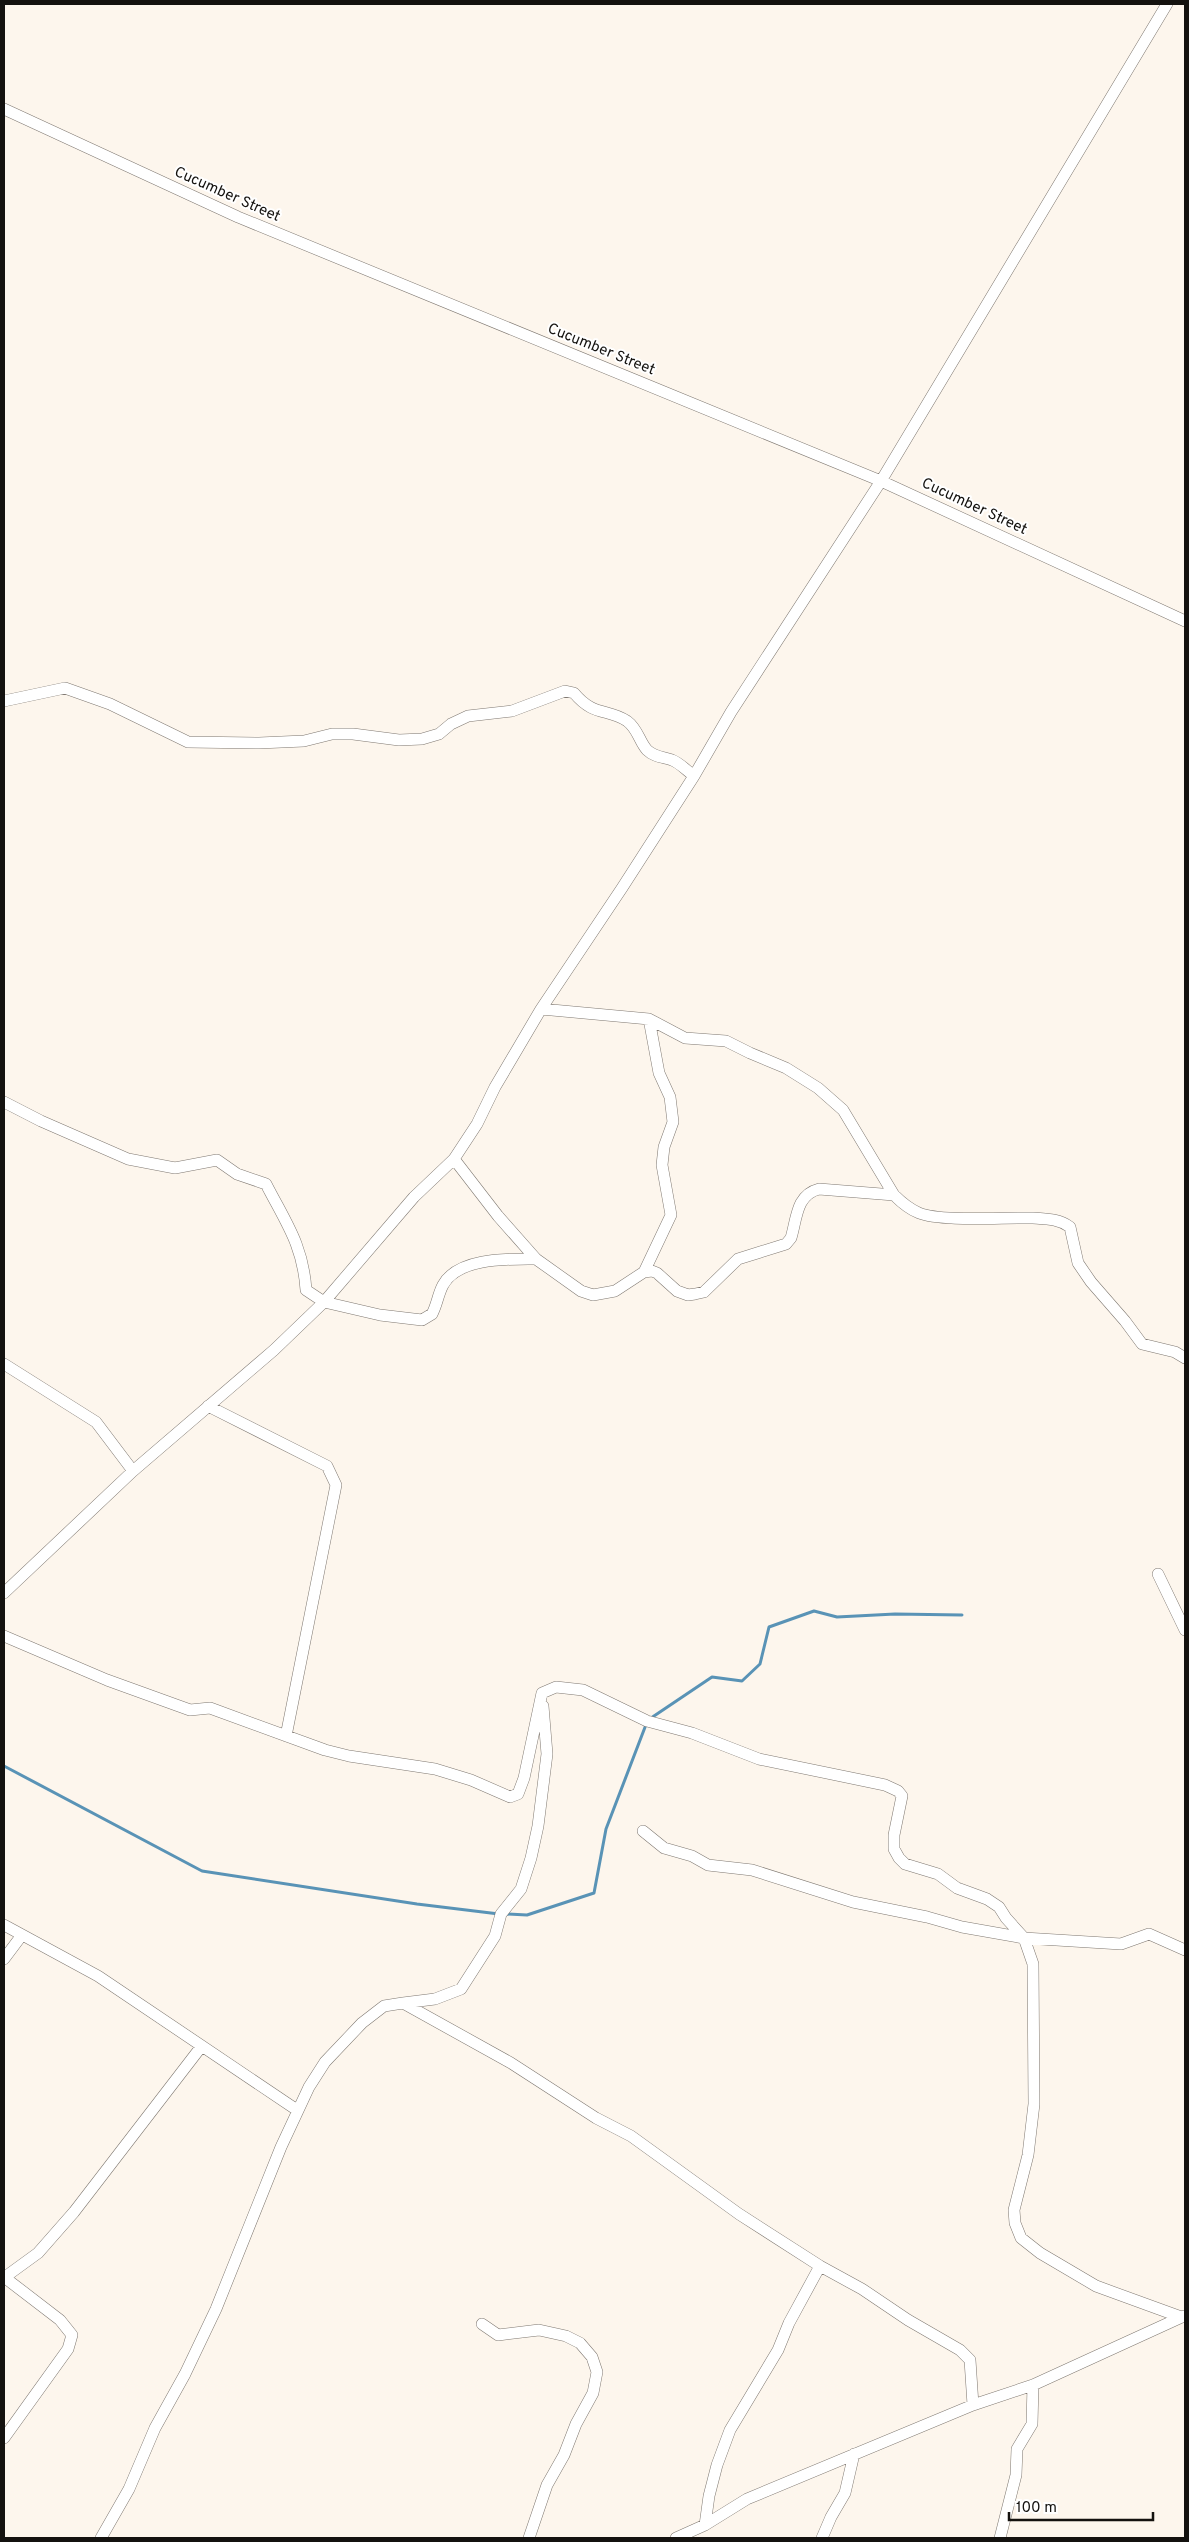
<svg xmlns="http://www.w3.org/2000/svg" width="1189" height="2542" font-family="Overpass,sans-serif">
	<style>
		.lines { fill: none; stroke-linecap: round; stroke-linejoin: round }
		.stream { stroke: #5993b6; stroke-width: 3 }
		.street-casing { stroke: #7f7871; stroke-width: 12 }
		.street { stroke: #fff; stroke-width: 11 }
		.labels { text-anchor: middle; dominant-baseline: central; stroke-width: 4; stroke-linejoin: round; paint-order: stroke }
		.street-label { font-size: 15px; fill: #14120f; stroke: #fff }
	</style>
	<rect width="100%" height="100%" fill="#fdf6ed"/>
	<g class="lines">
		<path class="stream" d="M651 1718 712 1677 742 1681 760 1664 769 1627 814 1611 837 1617 895 1614 962 1615
			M4 1766 202 1871 417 1904 499 1914
			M506 1914 527 1915 594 1893 606 1829 647 1722"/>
		<g class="street-casing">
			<path id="street" d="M4 109 238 217 881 481 1185 621
				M4 701 65 688 110 704 188 742 259 743 304 741 332 734H353L399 740 422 739 439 734 451 724 468 716 512 711 565 691 574 693C594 717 607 708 627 721 638 729 639 741 647 750 654 757 663 757 672 760 680 763 687 771 694 776
				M541 1009 649 1019 685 1038 726 1041 750 1053 786 1068 818 1088 843 1110 894 1195C901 1202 909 1209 919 1213 941 1222 1005 1217 1033 1218 1047 1219 1059 1219 1070 1227L1078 1263 1091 1282 1125 1321 1142 1344 1175 1352 1185 1358
				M4 1102 41 1121 128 1159 175 1168 217 1160 237 1174 266 1184C286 1223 303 1245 306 1290L324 1302 380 1315 422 1320 432 1314C437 1305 438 1294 443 1285 458 1257 509 1259 536 1259
				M454 1159 498 1216 536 1259 581 1291 593 1295 615 1291 644 1272 652 1271 657 1273 677 1291 688 1295 695 1294 704 1292 738 1259 786 1244 791 1238C797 1218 796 1195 819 1189L894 1195
				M644 1272 671 1215 662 1165 664 1147 673 1122 670 1097 659 1073 649 1019
				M4 1364 96 1422 133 1471
				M208 1406 327 1466 336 1485 286 1736
				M1158 1574 1185 1630
				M4 1593 133 1471 274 1350 324 1302 414 1197 454 1159 477 1124 495 1087 541 1009 622 888 694 776 731 712 881 481 1167 4
				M4 1636 107 1680 190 1710 210 1708 325 1750 349 1756 435 1769 471 1780 510 1797 518 1794 524 1778 542 1693 556 1687 583 1690 647 1721 692 1733 759 1759 885 1785 898 1791 902 1796 894 1835V1849L899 1858 905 1864 938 1874 957 1888 987 1899 999 1907 1006 1918 1024 1938 1033 1964 1034 2104 1028 2155 1014 2210 1015 2223 1021 2238 1040 2253 1096 2286 1181 2317
				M643 1831 664 1848 692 1856 708 1865 752 1870 853 1902 927 1917 962 1927 1024 1938 1121 1944 1149 1934 1185 1950
				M4 1925 98 1976 297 2110
				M4 1959 22 1935
				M403 2003 435 1999 461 1989 495 1936 501 1914 521 1889 531 1858 538 1826 547 1754 543 1706
				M4 2277 60 2320 72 2335 68 2349 4 2438
				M5 2277 38 2253 74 2212 201 2047
				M482 2324 498 2335 539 2330 566 2336 580 2343 592 2357 597 2372 593 2393 576 2424 564 2455 547 2485 529 2538
				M705 2525 709 2496 717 2465 730 2430 778 2350 789 2323 820 2266
				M101 2538 129 2489 155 2428 185 2374 216 2309 281 2147 309 2087 325 2062 362 2023 384 2006 403 2003 511 2063 596 2118 631 2136 739 2214 820 2266 862 2289 908 2320 960 2350 970 2360 973 2405
				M676 2538 705 2525 747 2499 973 2405 1033 2385 1184 2316
				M822 2538 831 2517 845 2493 854 2454
				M1000 2538 1016 2475 1017 2449 1032 2424 1033 2385"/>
		</g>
		<use href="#street" class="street"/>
	</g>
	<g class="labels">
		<g class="street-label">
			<text transform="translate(227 195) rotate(24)">Cucumber Street</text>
			<text transform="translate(601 350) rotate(22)">Cucumber Street</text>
			<text transform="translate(974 507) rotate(25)">Cucumber Street</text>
		</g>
	</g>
	<rect width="1189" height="2542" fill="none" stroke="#14120f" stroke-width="10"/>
	<path d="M1009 2512v8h144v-8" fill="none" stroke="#14120f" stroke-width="2.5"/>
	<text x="1016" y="2512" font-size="15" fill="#14120f" stroke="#ffffff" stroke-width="4" paint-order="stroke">100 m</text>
</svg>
